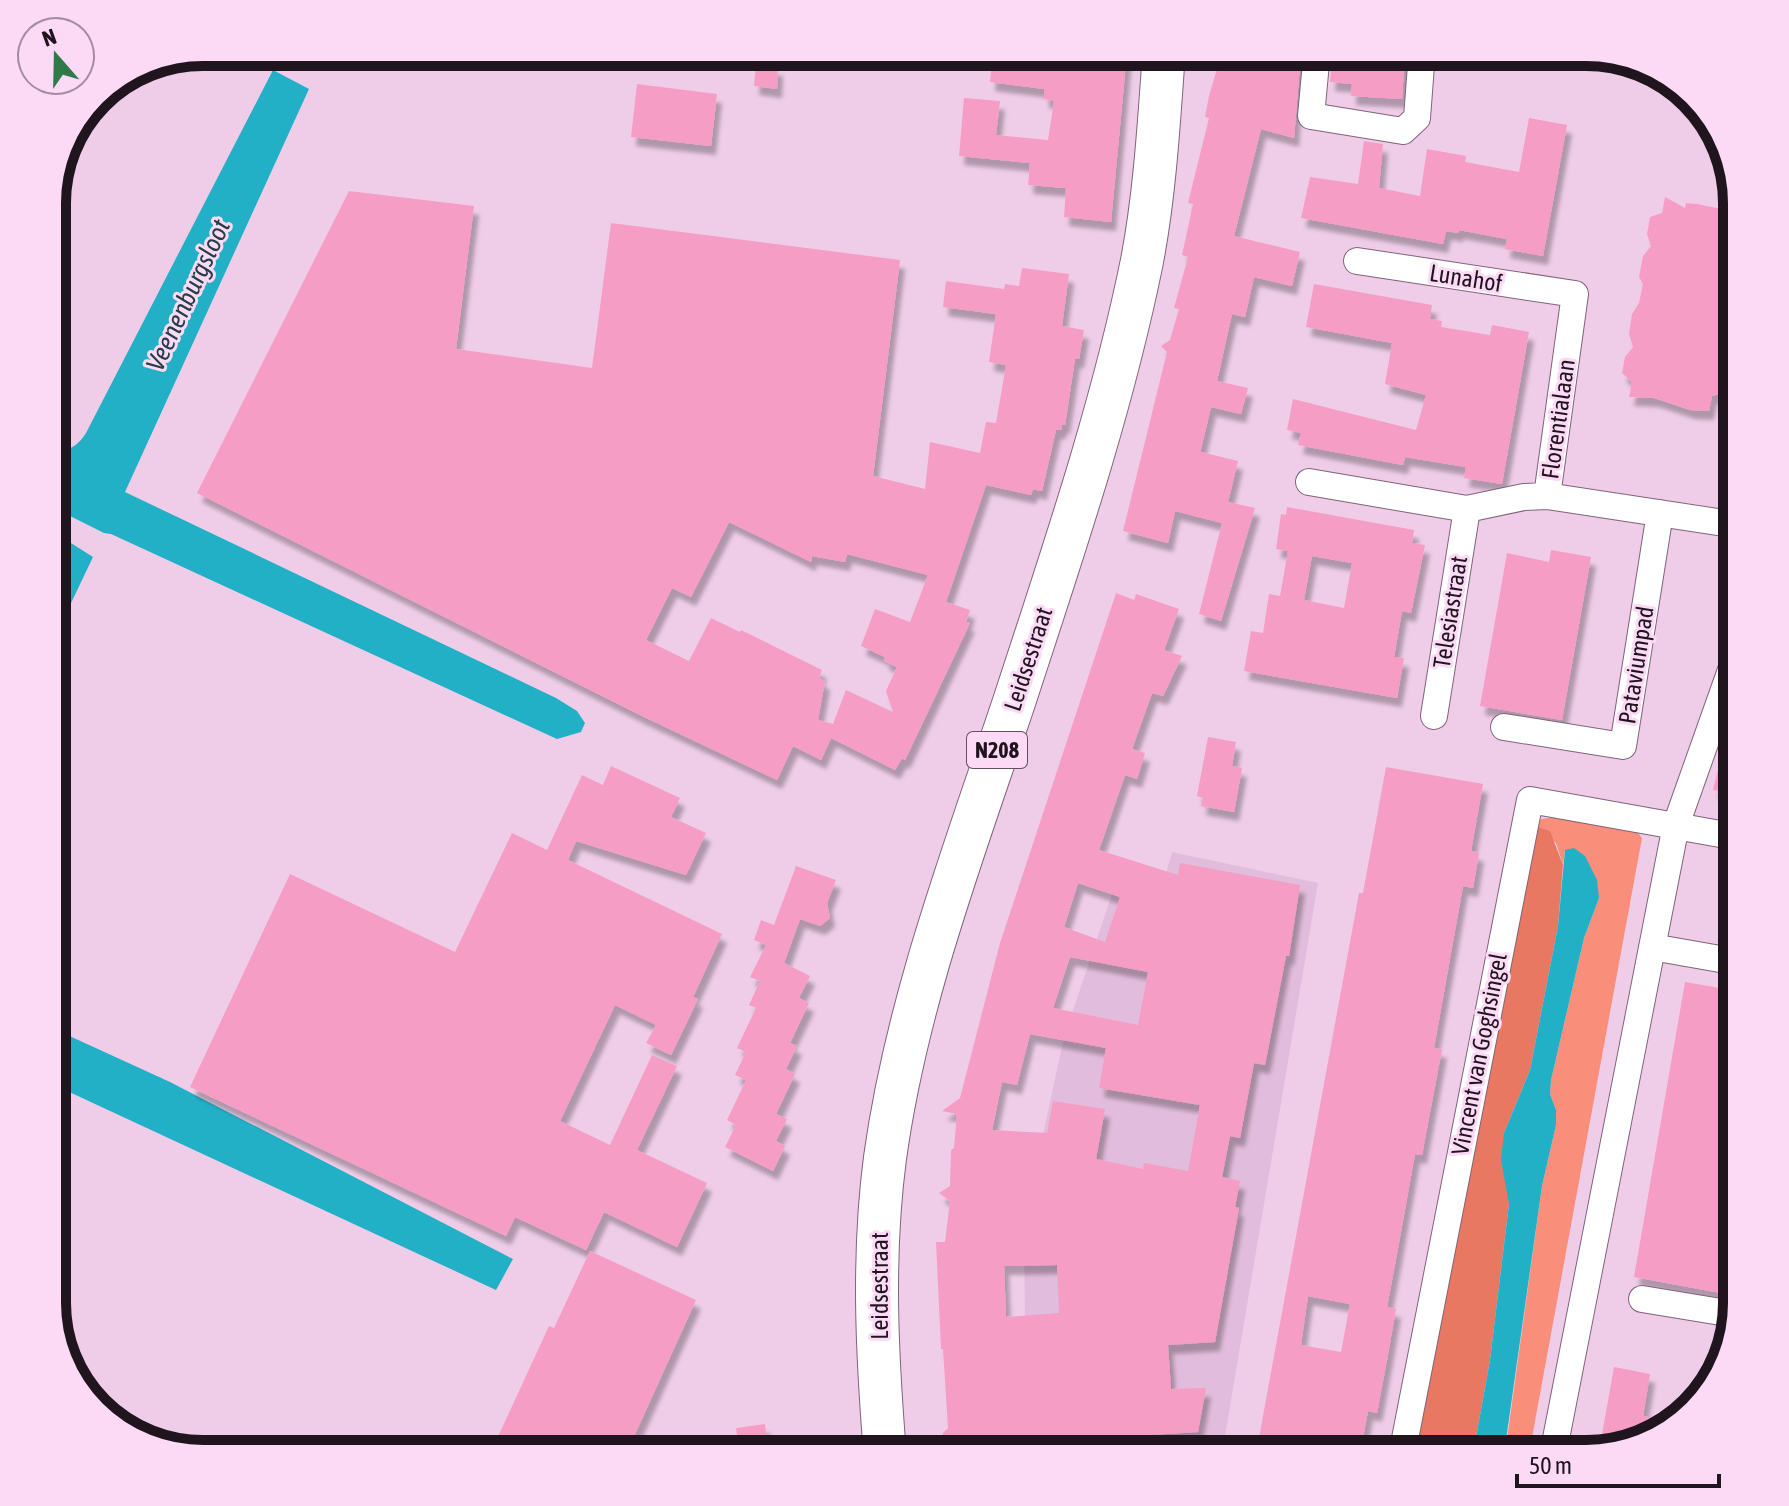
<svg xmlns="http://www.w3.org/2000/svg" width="1789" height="1506" font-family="'Asap Condensed',sans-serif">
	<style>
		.built { fill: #e2bcdc }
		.green { fill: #f98e7a }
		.forest { fill: #e97863 }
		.water { fill: #22b0c7 }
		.building { fill: #f69dc5; fill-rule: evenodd; filter: url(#shadow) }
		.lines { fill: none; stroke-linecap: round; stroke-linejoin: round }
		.street-casing { stroke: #80637b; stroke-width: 28 }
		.primary-casing { stroke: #80637b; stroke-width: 44 }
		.street { stroke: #fff; stroke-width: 26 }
		.primary { stroke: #fff; stroke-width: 42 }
		.labels { text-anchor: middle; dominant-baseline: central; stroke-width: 6; stroke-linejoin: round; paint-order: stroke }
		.shield { fill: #fcdaf6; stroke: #625060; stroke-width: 2 }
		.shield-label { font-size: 22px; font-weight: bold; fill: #20151f }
		.street-label { font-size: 24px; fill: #20151f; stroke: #fcdaf6 }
		.water-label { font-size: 26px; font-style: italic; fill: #233f44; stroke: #fcdaf6 }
		.rim { fill: none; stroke: #20151f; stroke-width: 10 }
	</style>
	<defs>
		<filter id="shadow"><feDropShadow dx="5" dy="9" stdDeviation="2" flood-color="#0004"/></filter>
	</defs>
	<rect width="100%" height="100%" fill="#efcde9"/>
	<path class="built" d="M1172 852 1318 883 1222 1454H1031L1026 1434 1024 1224 1064 1037 1114 888 1161 891Z"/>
	<path class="green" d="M432 52H598V56L616 58 613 71Z
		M1556 817 1638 833 1642 838 1529 1454H1505L1542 1186 1556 1125V1110L1550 1094 1551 1080 1584 938 1599 898 1565 850 1563 865 1556 843 1537 827 1541 819Z"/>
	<path class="forest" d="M1537 827 1550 831 1563 865 1558 926 1530 1070 1504 1133 1509 1204 1490 1360 1473 1454H1414Z"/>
	<path class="water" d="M273 70 309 89 125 492 556 698 577 711 585 723 581 732 557 739 111 534 104 533 52 507V449C68 452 77 447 86 433Z
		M52 531 93 557 52 643Z
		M1574 848 1585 856 1597 880 1599 898 1584 938 1551 1080 1550 1094 1556 1110V1125L1542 1186 1504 1454H1473L1490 1360 1509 1204 1501 1160 1504 1133 1530 1070 1558 926 1565 850Z
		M52 1028 170 1082 513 1259 496 1290 52 1084Z"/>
	<path class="building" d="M1025 52H1047L1046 56 1089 61 1090 52H1127L1111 222 1064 217 1066 188 1028 185 1030 163 959 156 964 98 1000 101 996 135 1048 140 1054 101 1044 99V89L990 82 992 61 1025 64Z
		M1222 52H1249L1281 61V52H1301L1294 138 1261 129 1234 236 1300 252 1292 286 1254 277 1245 317 1232 314 1217 381 1248 388 1241 414 1211 407 1201 449V452L1238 461 1228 502 1255 508 1221 621 1199 614 1222 523 1175 511 1168 543 1123 531 1167 352 1161 346 1170 340 1179 309 1174 308 1188 257 1182 255 1193 204 1188 203 1209 118 1205 117 1209 96Z
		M1333 52H1405L1402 99 1351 96 1352 84 1330 82Z
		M756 65 778 67 777 89 754 86Z
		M637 84 717 94 711 146 631 137Z
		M1529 118 1567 125 1543 256 1505 249 1507 239 1459 230 1458 233 1446 231 1443 244 1301 218 1310 177 1358 184 1364 141 1383 144 1379 188 1420 196 1427 149 1466 156 1465 162 1519 172Z
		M349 191 474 206 456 349 592 368 611 223 900 260 873 476 925 489 930 442 980 453 986 422 996 423 1006 365 989 362 996 314 943 307 946 281 1004 289 1005 284 1019 286 1022 268 1069 274 1062 326 1084 330 1079 359H1075L1065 425 1062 424 1061 430H1056L1042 491 1033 489 1031 495 986 485 946 602 970 610 966 622 970 623 905 760 902 758 895 770 831 738 821 760 793 746 777 780 642 716 197 493ZM729 522 811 562 812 556 845 562 847 554 928 575 910 622 875 609 861 646 885 657 884 661 897 667 886 691 893 712 846 690 833 724 818 720 825 681 819 678 822 670 741 630 740 632 711 618 689 661 646 640 672 588 691 597Z
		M1665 197 1685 208 1686 203 1697 204 1737 212V330L1735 329 1727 366 1725 392 1712 396 1709 411 1690 410 1654 398 1629 397 1632 382 1622 373 1625 357 1633 347 1629 334 1632 314 1639 303 1643 284 1639 277 1643 256 1651 246 1647 234 1650 217 1662 213Z
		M1314 284 1432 305 1430 319 1442 321 1441 327 1490 335 1492 325 1529 332 1502 484 1464 478 1466 467 1405 457 1403 465 1298 445 1301 433 1287 430 1293 399 1416 430 1426 395 1385 384 1392 343 1306 327Z
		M1287 507 1414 530 1412 543 1425 545 1411 613 1402 611 1394 657 1404 658 1397 698 1244 671 1251 631 1263 633 1269 594 1280 596 1288 551 1276 549 1281 514 1286 515ZM1312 556 1352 563 1344 608 1304 600Z
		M1551 550 1591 557 1562 720 1480 706 1507 553 1549 562Z
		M1116 593 1134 600 1136 594 1179 609 1164 650 1182 656 1163 696 1152 693 1132 749 1145 753 1137 779 1125 775 1099 850 1178 875 1180 863 1300 885 1289 956H1286L1265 1065 1254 1063 1240 1138 1230 1136 1222 1177 1240 1181 1235 1207 1239 1208 1215 1342 1168 1345 1171 1389 1206 1388 1198 1432 1032 1442 1033 1449 988 1454H950L949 1438 942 1434 948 1428 943 1349H941L936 1242H945L950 1201 939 1193 950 1186 951 1150 954 1148 957 1114 942 1111 960 1098 1000 943ZM1078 883 1120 897 1105 942 1064 927ZM1070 957 1148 972 1138 1025 1053 1008ZM1030 1034 1106 1048 1099 1088 1200 1105 1188 1171 1144 1163 1143 1169 1096 1159 1105 1109 1053 1101 1047 1133 992 1130 1002 1082 1017 1085ZM1057 1265 1059 1313 1006 1317 1004 1266Z
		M1729 723H1737V794L1713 790Z
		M1208 737 1236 742 1232 766 1242 768 1234 812 1201 806 1203 798 1197 796Z
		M611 766 680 798 671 817 706 833 686 875 576 841 568 860 722 934 693 997 698 999 671 1055 646 1043 656 1025 615 1005 560 1121 610 1145 652 1055 677 1066 637 1150 707 1183 677 1247 604 1212 586 1250 515 1217 506 1236 190 1087 290 874 455 952 512 833 547 850 582 775 603 785Z
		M1386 767 1483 784 1471 851 1479 853 1473 888 1463 886 1434 1048 1442 1049 1422 1155 1415 1154 1397 1254 1387 1307 1396 1309 1387 1360 1377 1413 1368 1411 1360 1454H1256L1359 893H1363ZM1308 1296 1350 1304 1341 1352 1301 1345Z
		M796 866 836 880 827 903 830 918 820 926 800 919 784 963 810 976 799 998 809 1003 790 1043 797 1046 786 1069 795 1074 776 1114 787 1119 776 1141 785 1146 773 1171 725 1147 736 1125 727 1120 746 1080 735 1075 746 1052 737 1048 756 1008 749 1005 760 981 750 977 766 945 754 940 761 920 774 925Z
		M1685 982 1737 991V1296L1634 1277Z
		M590 1251 696 1300 626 1454H490L549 1326 554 1328Z
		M1614 1367 1650 1374 1643 1416 1673 1421 1644 1442 1599 1451Z
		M765 1424 768 1454H737L735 1435H737L736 1428Z"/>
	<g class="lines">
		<g class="street-casing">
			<path id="street" d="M1317 52 1311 116 1403 131 1417 118 1422 52
				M1357 261 1575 294 1547 496 1737 525
				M1309 482 1467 509 1524 497 1547 496
				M1434 716 1467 509
				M1504 727 1623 746 1660 513
				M1652 947 1737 962
				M1642 1299 1733 1314
				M1402 1454 1530 800 1737 837
				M1553 1454 1676 825 1737 653"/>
		</g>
		<g class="primary-casing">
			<path id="primary" d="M885 1454C877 1356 872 1256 885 1158 907 999 965 849 1015 699 1062 555 1112 409 1142 261 1155 193 1159 121 1164 52"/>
		</g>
		<use href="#street" class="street"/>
		<use href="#primary" class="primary"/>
	</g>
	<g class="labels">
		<rect class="shield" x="967" y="732" width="60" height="36" rx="6"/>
		<g class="shield-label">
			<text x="997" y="750">N208</text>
		</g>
		<g class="street-label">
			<text transform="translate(1466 278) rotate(9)">Lunahof</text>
			<text transform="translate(1558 419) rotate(-82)">Florentialaan</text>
			<text transform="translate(1450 612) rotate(-81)">Telesiastraat</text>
			<text transform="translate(1028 659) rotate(-72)">Leidsestraat</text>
			<text transform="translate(1636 665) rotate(-81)">Pataviumpad</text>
			<text transform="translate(1479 1054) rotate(-79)">Vincent van Goghsingel</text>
			<text transform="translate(879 1286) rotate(-90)">Leidsestraat</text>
		</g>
		<g class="water-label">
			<text transform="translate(188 295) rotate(-65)">Veenenburgsloot</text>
		</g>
	</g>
	<path d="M0 0H1789V1506H0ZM203 66H1586A137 137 0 0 1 1723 203V1303A137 137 0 0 1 1586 1440H203A137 137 0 0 1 66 1303V203A137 137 0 0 1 203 66Z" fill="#fcdaf6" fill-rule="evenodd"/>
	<path class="rim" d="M203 66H1586A137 137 0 0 1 1723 203V1303A137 137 0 0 1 1586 1440H203A137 137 0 0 1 66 1303V203A137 137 0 0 1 203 66Z"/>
	<g transform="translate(56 56) rotate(340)"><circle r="38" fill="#fcdaf6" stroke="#a48ba0" stroke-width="2"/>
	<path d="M0-6L14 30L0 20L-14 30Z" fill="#2f7a48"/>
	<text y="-12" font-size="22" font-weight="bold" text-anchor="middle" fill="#20151f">N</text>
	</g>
	<path d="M1517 1474v12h202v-12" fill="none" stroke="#20151f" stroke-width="4"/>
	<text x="1529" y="1474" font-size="24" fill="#20151f" stroke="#fcdaf6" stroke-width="6" paint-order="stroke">50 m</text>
</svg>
